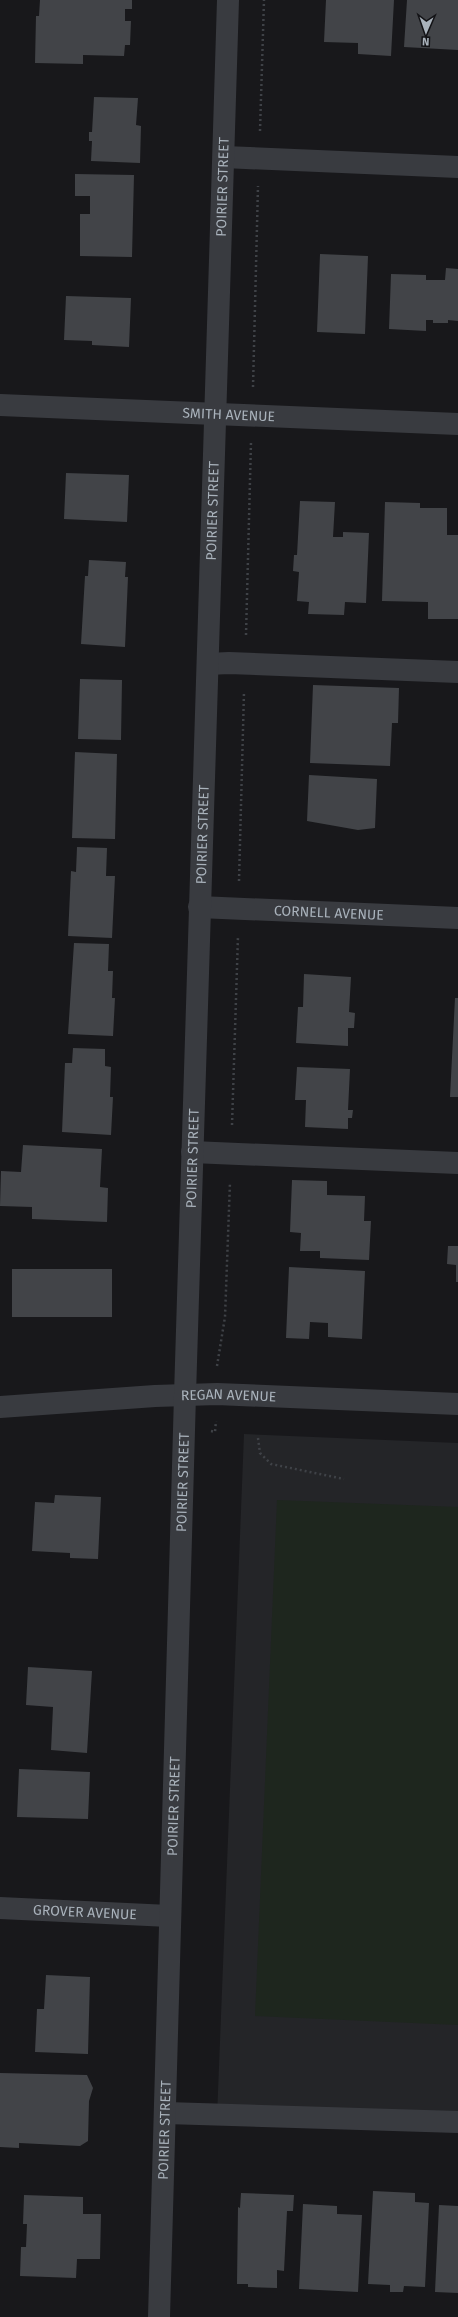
<svg xmlns="http://www.w3.org/2000/svg" width="458" height="2317" font-family="'Fira Sans',sans-serif">
	<style>
		.built { fill: #242528 }
		.green { fill: #1e261e }
		.building { fill: #424448 }
		.lines { fill: none; stroke-linecap: round; stroke-linejoin: round }
		.path { stroke: #3f4247; stroke-width: 2.5; stroke-dasharray: 2 3; stroke-linecap: butt }
		.minor { stroke: #393b40; stroke-width: 22 }
		.labels { text-anchor: middle; dominant-baseline: central; stroke-width: 3; stroke-linejoin: round; paint-order: stroke }
		.street-label { font-size: 14px; fill: #a9b2bb; stroke: #131316 }
	</style>
	<rect width="100%" height="100%" fill="#18181b"/>
	<path class="built" d="M244 1434 458 1443V2127L217 2117Z"/>
	<path class="green" d="M277 1500 458 1507V2025L255 2016Z"/>
	<path class="building" d="M40 0H132V9H125V21H131L130 45H125L124 56 83 55V64L35 63 36 16H39Z
		M326 0H394L391 56 358 54V43L324 42Z
		M407 0H458V50L404 47Z
		M94 97 138 98 136 125 141 126 140 163 91 161 92 141H89V132H92Z
		M75 174 134 175 132 257 80 256V214H90V196H75Z
		M320 254 368 256 365 334 317 332Z
		M446 268 458 269V321L448 320V323H433V320H426V331L389 329 391 274 426 275V280H445Z
		M66 296 131 298 129 347 92 345V341L64 340Z
		M66 473 129 475 127 522 64 519Z
		M300 501 335 502 333 537H343V532L369 533 366 603 345 602 344 615 308 614 309 602 297 601 299 572 293 571 294 555H297Z
		M385 502 420 503V508H447V535H458V619H428V602L382 601Z
		M89 560 126 562 125 577H128L125 647 81 644 85 576H88Z
		M80 679 122 680 121 740 78 739Z
		M313 685 399 688 398 723H392L390 766 310 763Z
		M75 752 117 754 115 839 72 838Z
		M309 775 377 779 375 828 358 830 307 821Z
		M77 847 107 848 106 876H115L112 938 68 936 71 871 76 872Z
		M74 943 109 944 108 971H113L112 998H115L113 1036 68 1034Z
		M304 974 351 977 349 1012 355 1013 354 1028H348V1046L296 1043 298 1007H303Z
		M455 998H458V1097H450Z
		M73 1048 105 1049V1066L111 1067 110 1097H113L111 1135 62 1132 65 1063H72Z
		M297 1067 350 1069 348 1110H353L352 1118H348V1129L305 1127 306 1100H295Z
		M23 1145 102 1149 100 1187 108 1188 107 1222 32 1219V1207L0 1206 1 1171 21 1172Z
		M292 1180 327 1181V1195L365 1196 364 1221H371L369 1260 320 1258V1251H300L301 1233 290 1232Z
		M448 1246H458V1282H456V1265L447 1264Z
		M289 1267 365 1271 362 1339 328 1337V1323L310 1322 309 1339 286 1338Z
		M12 1269H112V1317H12Z
		M55 1495 101 1497 98 1559 70 1558V1553L32 1551 35 1502 54 1503Z
		M28 1667 92 1671 87 1753 51 1750 53 1707 26 1705Z
		M19 1769 90 1772 88 1819 17 1817Z
		M46 1975 90 1977 88 2054 35 2052 37 2009H44Z
		M0 2073 87 2075 93 2088 89 2101 88 2141 80 2146 19 2143V2148L0 2147Z
		M373 2191 415 2193V2202L429 2203 425 2287 404 2286 403 2292H390V2285L368 2284Z
		M241 2193 294 2195 293 2211H287L284 2271 277 2270V2288L248 2287V2284H237L238 2207 240 2208Z
		M24 2195 83 2197V2214H101L100 2259H77L76 2278 20 2276 21 2247H26L27 2224H23Z
		M303 2204 337 2206V2214L362 2215 358 2292 299 2289Z
		M439 2205 458 2206V2293L435 2292Z"/>
	<g class="lines">
		<path class="path" d="M260 131 264 0
			M253 387 258 186
			M246 635 251 442
			M239 881 244 692
			M232 1125 238 936
			M217 1366 225 1317 230 1182
			M211 1431 215 1432 216 1421
			M258 1438 260 1453 271 1464 344 1479"/>
		<g class="minor">
			<path d="M224 157 458 167"/>
			<path id="s1" d="M0 405 458 424"/>
			<path d="M208 664 229 663 458 672"/>
			<path id="s2" d="M199 907 458 918"/>
			<path d="M192 1152 458 1163"/>
			<path id="s3" d="M0 1407 155 1396 217 1394 458 1404"/>
			<path id="s4" d="M0 1908 169 1916"/>
			<path d="M166 2113 458 2122"/>
			<path id="s5" d="M159 2317 185 1395 228 0"/>
		</g>
	</g>
	<g class="labels">
		<g class="street-label">
			<text stroke="none"><textPath href="#s5" startOffset="2131">POIRIER STREET</textPath></text>
			<text stroke="none"><textPath href="#s1" startOffset="229">SMITH AVENUE</textPath></text>
			<text stroke="none"><textPath href="#s5" startOffset="1807">POIRIER STREET</textPath></text>
			<text stroke="none"><textPath href="#s5" startOffset="1483">POIRIER STREET</textPath></text>
			<text stroke="none"><textPath href="#s2" startOffset="130">CORNELL AVENUE</textPath></text>
			<text stroke="none"><textPath href="#s5" startOffset="1159">POIRIER STREET</textPath></text>
			<text stroke="none"><textPath href="#s3" startOffset="229">REGAN AVENUE</textPath></text>
			<text stroke="none"><textPath href="#s5" startOffset="835">POIRIER STREET</textPath></text>
			<text stroke="none"><textPath href="#s5" startOffset="511">POIRIER STREET</textPath></text>
			<text stroke="none"><textPath href="#s4" startOffset="85">GROVER AVENUE</textPath></text>
			<text stroke="none"><textPath href="#s5" startOffset="187">POIRIER STREET</textPath></text>
		</g>
	</g>
	<g transform="translate(426 32) rotate(182)" stroke="#131316" stroke-width="3" paint-order="stroke">
	<path d="M0-3L7 15L0 10L-7 15Z" fill="#a9b2bb"/>
	<text y="-6" font-size="11" font-weight="bold" text-anchor="middle" fill="#a9b2bb">N</text>
	</g>
</svg>
